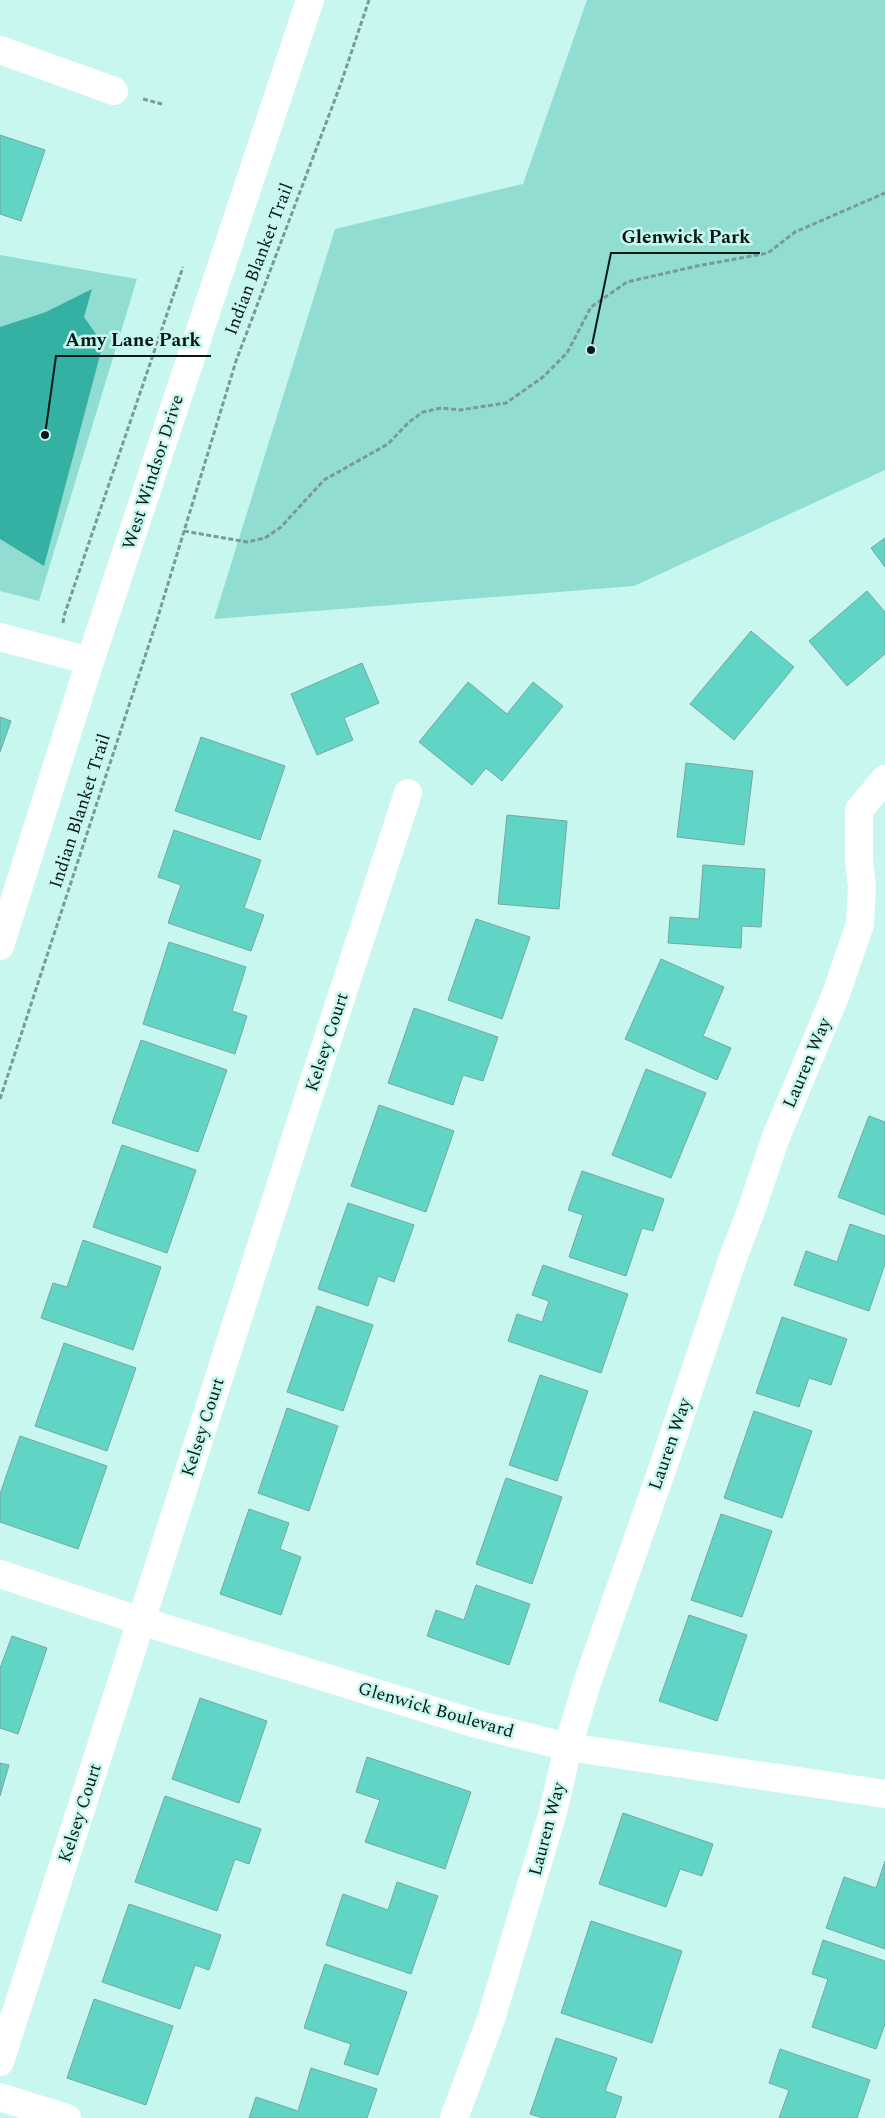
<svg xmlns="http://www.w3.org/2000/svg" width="885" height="2118" font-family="Spectral,serif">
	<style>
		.green { fill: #92ddd1 }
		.water { fill: #35b1a3 }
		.building { fill: #60d5c6; stroke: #79a69f }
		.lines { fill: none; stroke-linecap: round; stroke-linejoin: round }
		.path { stroke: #789b95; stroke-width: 3; stroke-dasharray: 5 2.5; stroke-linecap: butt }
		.minor { stroke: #fff; stroke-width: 28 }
		.labels { text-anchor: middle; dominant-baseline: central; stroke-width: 5; stroke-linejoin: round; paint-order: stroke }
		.street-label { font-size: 18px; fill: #071917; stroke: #c8f7ef }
		.leader { fill: none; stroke: #071917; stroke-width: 2 }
		.callout-dot { fill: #071917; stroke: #c8f7ef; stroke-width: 2 }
		.callout-label { font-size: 19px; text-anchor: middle; font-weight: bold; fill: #071917; stroke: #c8f7ef; stroke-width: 5; stroke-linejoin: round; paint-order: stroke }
	</style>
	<rect width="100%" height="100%" fill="#c8f7ef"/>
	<path class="green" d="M587 0H885V470L634 586 214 619 335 229 523 184Z
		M0 255 137 279 39 601 0 591Z"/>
	<path class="water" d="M92 289 84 317 103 344 44 566 0 539V327L46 312Z"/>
	<path class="building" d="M0 135 45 150 21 221 0 214Z
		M885 538V567L871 548Z
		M867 591 885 612V654L847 686 809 641Z
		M751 631 794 667 734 740 690 704Z
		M362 663 379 703 344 718 353 740 317 755 291 694Z
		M468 682 507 714 533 682 563 706 502 781 486 768 472 785 419 742Z
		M0 717 11 721 0 752Z
		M201 737 285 766 260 840 175 811Z
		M686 763 753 771 744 845 677 837Z
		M507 815 567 821 559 909 498 904Z
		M174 830 261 860 244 908 264 915 251 951 168 923 181 885 158 877Z
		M703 865 765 869 761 927 742 926 741 948 668 943 670 917 699 919Z
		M476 919 530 937 502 1019 448 1000Z
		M169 942 246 967 232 1011 247 1016 235 1054 143 1024Z
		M661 959 724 987 703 1036 731 1048 717 1080 625 1039Z
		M414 1008 498 1037 483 1081 463 1075 453 1105 388 1083Z
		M141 1040 227 1070 198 1152 112 1123Z
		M646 1069 706 1093 671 1178 612 1155Z
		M379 1105 454 1131 426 1212 351 1186Z
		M869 1116 885 1122V1215L838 1197Z
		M122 1145 196 1170 167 1253 93 1227Z
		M582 1171 664 1199 653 1231 642 1228 626 1276 569 1257 583 1215 568 1210Z
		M348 1203 414 1225 394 1282 378 1276 368 1306 318 1289Z
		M850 1224 885 1236V1264L869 1311 794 1285 806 1251 837 1262Z
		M83 1240 161 1267 133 1350 41 1318 53 1283 67 1287Z
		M543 1265 628 1294 601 1373 508 1341 517 1314 542 1322 549 1301 532 1295Z
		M317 1306 373 1325 343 1411 287 1392Z
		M782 1317 847 1339 831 1385 809 1378 799 1407 756 1393Z
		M64 1343 136 1368 107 1451 35 1426Z
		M540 1375 588 1391 557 1481 509 1465Z
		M287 1408 338 1426 309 1511 258 1493Z
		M754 1411 812 1431 782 1518 724 1498Z
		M20 1436 107 1466 78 1549 0 1522V1494Z
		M506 1478 562 1497 532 1584 476 1564Z
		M249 1509 289 1523 280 1549 301 1557 281 1615 220 1594Z
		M721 1514 772 1531 742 1617 691 1600Z
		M476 1585 530 1604 509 1665 427 1636 436 1610 464 1620Z
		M689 1615 747 1635 717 1721 659 1701Z
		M12 1636 47 1648 18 1734 0 1728V1668Z
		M200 1698 267 1721 239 1803 172 1779Z
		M367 1757 471 1792 445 1869 365 1842 380 1800 356 1792Z
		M0 1763 9 1765 0 1796Z
		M165 1796 261 1829 249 1864 235 1859 217 1911 135 1882Z
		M623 1813 713 1844 702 1876 680 1869 666 1907 599 1884Z
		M885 1861V1949L826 1928 844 1877 876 1888Z
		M397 1882 438 1896 411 1974 326 1945 343 1894 388 1910Z
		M129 1904 221 1935 209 1970 195 1965 180 2009 102 1982Z
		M591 1921 682 1951 652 2043 561 2013Z
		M823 1940 885 1961V2024L876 2049 812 2027 828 1979 812 1974Z
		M325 1964 407 1992 378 2075 344 2064 351 2044 304 2028Z
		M94 1999 173 2026 146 2105 67 2078Z
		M556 2038 617 2058 605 2091 622 2097 615 2118H543L530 2114Z
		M780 2049 870 2080 857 2118H779L789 2090 769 2083Z
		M311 2068 377 2089 367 2118H249L256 2097 298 2111Z"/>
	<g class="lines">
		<path class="path" d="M143 99 162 104
			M184 531 247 542 265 538 281 527 324 480 388 444 409 422 423 412 441 408 460 410 506 403 543 377 567 353 591 307 627 282 697 266 768 253 795 232 885 193
			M63 623 64 616 183 267
			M0 1099 156 623 236 361 340 86 369 0"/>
		<path class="minor" d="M0 50 114 91
			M0 637 90 661
			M0 946 90 661 310 0
			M0 1574 141 1621 480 1725 568 1747 885 1794
			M0 2062 310 1093 408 793
			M0 2097 67 2118
			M454 2118 491 2019 553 1812 568 1747 587 1683 663 1467 733 1258 752 1208 776 1137 836 994 860 924 862 886 859 861V810L885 779"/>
	</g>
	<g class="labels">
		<g class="street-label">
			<text transform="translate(259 259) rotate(-69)">Indian Blanket Trail</text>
			<text transform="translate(153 472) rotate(-72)">West Windsor Drive</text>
			<text transform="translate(80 811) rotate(-72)">Indian Blanket Trail</text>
			<text transform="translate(327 1042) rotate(-72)">Kelsey Court</text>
			<text transform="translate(807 1063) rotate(-67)">Lauren Way</text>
			<text transform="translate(203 1427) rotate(-72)">Kelsey Court</text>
			<text transform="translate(670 1444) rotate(-71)">Lauren Way</text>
			<text transform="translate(436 1710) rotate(16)">Glenwick Boulevard</text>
			<text transform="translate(80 1813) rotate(-72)">Kelsey Court</text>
			<text transform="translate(547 1829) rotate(-75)">Lauren Way</text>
		</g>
	</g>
	<path class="leader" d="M591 350L611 253H760M45 435L56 356H211"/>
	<g class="callout-dot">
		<circle cx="591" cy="350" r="5"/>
		<circle cx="45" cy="435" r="5"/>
	</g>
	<g class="callout-label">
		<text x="686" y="243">Glenwick Park</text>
		<text x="133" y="346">Amy Lane Park</text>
	</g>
</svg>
